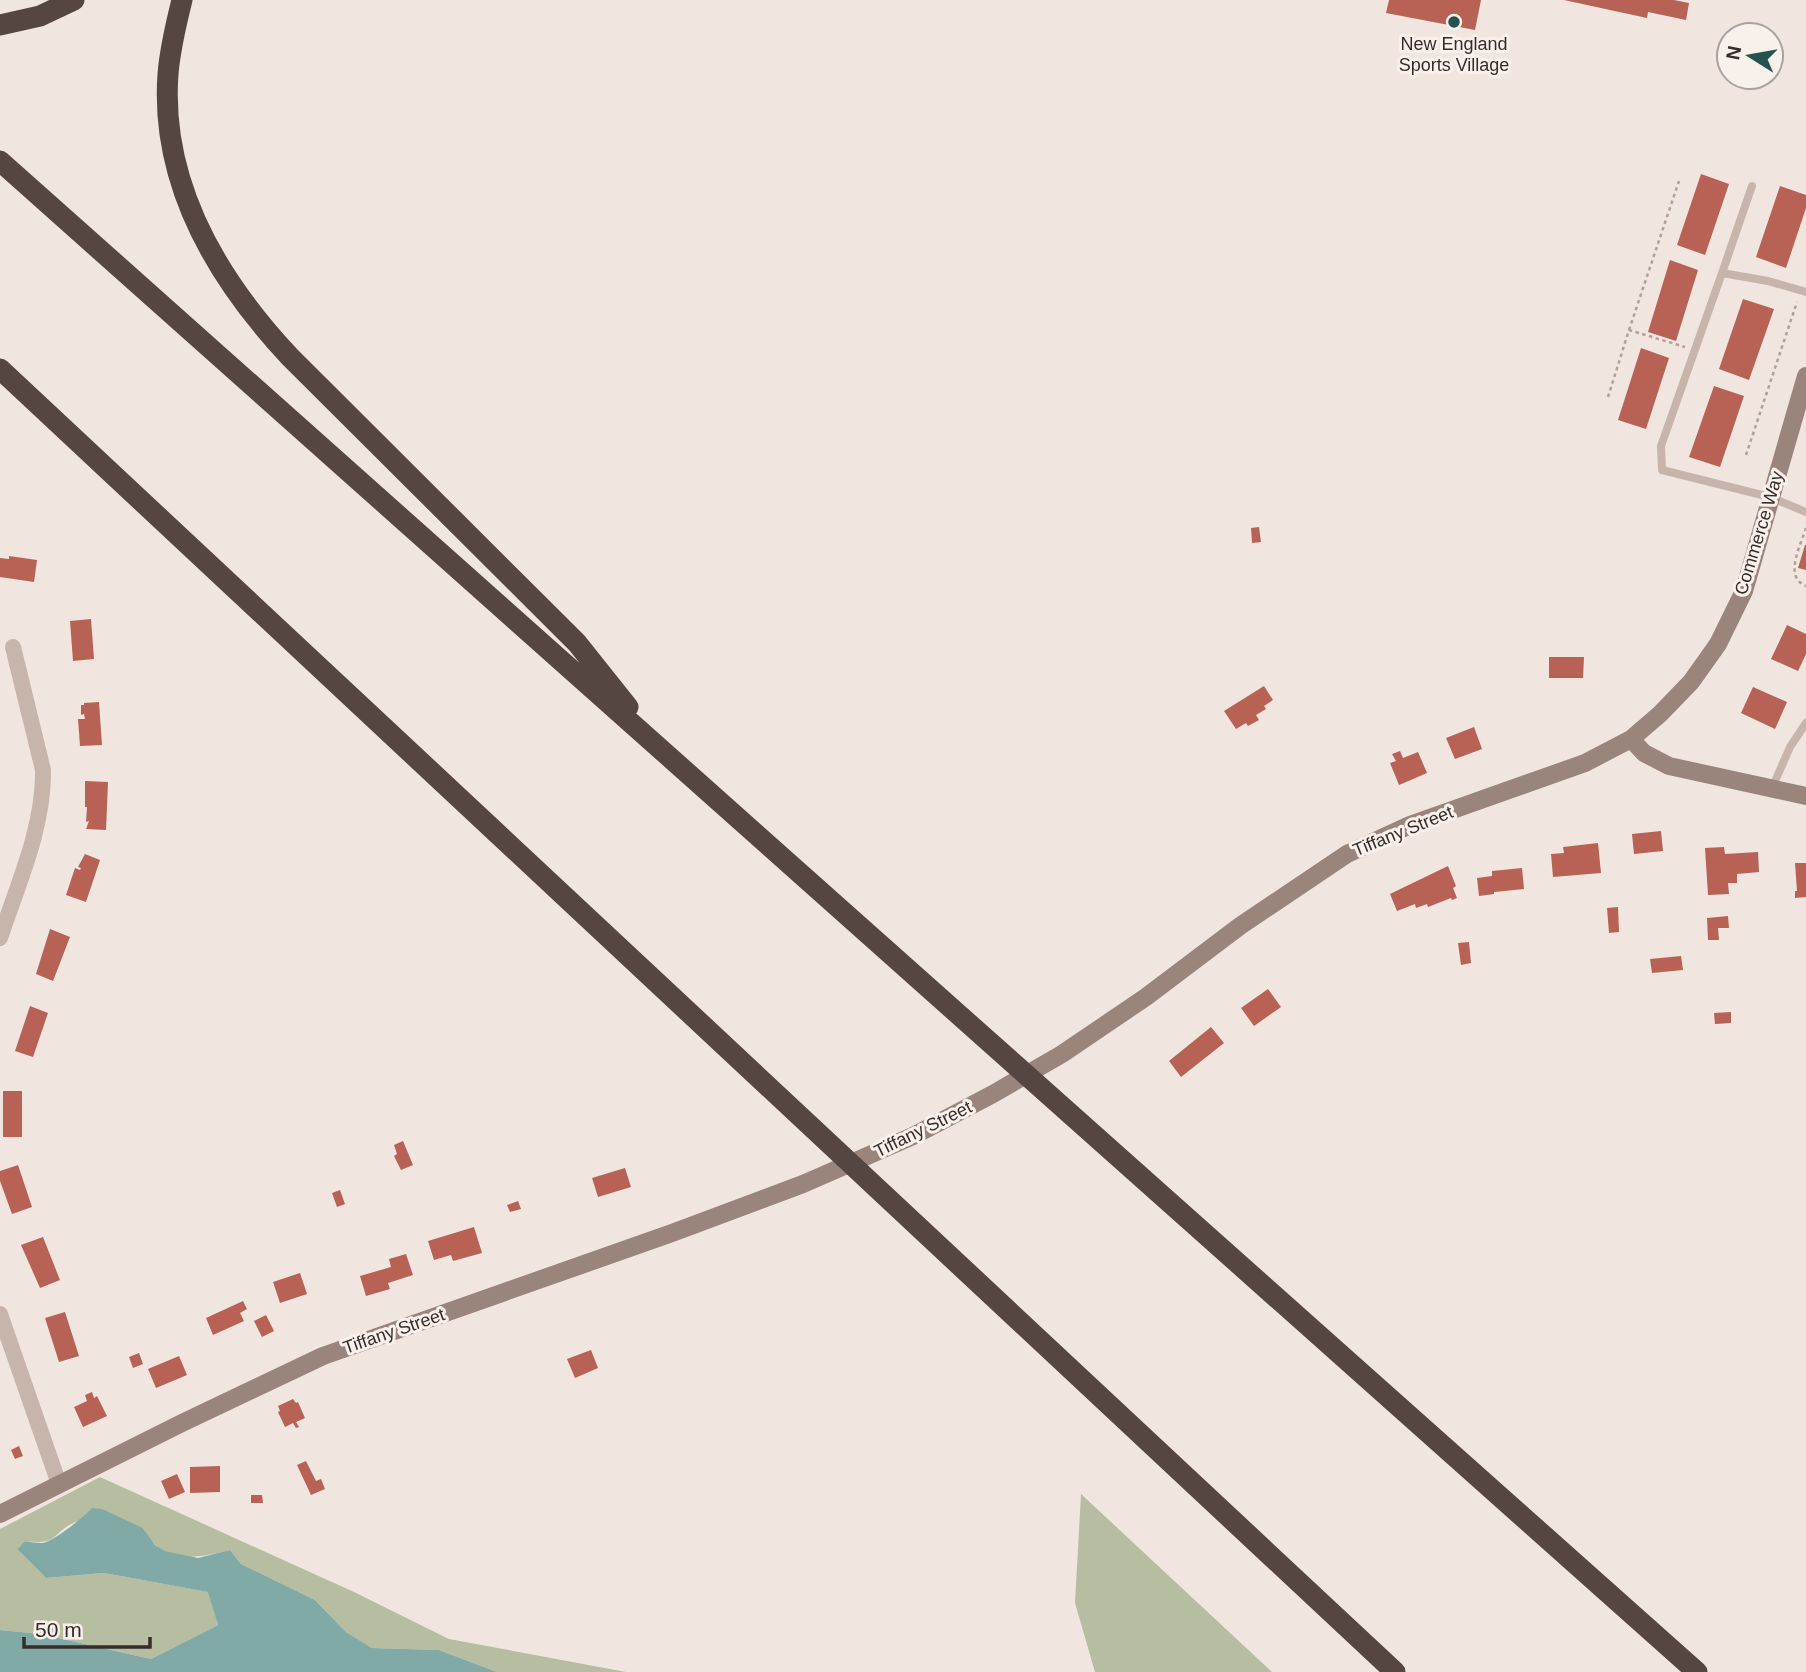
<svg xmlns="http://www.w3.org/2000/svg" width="1806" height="1672" font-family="Arial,sans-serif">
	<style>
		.green { fill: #b7bda0 }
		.water { fill: #81aaa7 }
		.building { fill: #b86155 }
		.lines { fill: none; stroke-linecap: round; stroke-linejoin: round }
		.path { stroke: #b29f96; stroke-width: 2.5; stroke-dasharray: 3.5 3.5; stroke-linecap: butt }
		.lane { stroke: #c7b5ac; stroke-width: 8 }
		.street { stroke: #c7b5ac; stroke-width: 16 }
		.secondary { stroke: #9a857d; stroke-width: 18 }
		.highway { stroke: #554642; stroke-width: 21 }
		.poi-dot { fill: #245250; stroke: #f8f0eb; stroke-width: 2.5 }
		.labels { text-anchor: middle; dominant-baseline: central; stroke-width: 6; stroke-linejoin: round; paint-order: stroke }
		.poi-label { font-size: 18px; fill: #362c2a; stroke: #f8f0eb }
		.street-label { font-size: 18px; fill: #362c2a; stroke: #f8f0eb }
	</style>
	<rect width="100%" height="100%" fill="#f0e6df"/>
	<path class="green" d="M100 1477 354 1592 449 1639 626 1672H497L439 1650 372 1648 346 1632 315 1600 241 1564 230 1550C206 1556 178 1563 157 1546 151 1542 147 1534 143 1528 130 1526 88 1518 78 1521 51 1531 61 1546 25 1541L17 1549 46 1578 104 1573 209 1592 218 1625 151 1659 41 1634 0 1630V1529Z
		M1081 1494 1272 1672H1095L1075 1603Z"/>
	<path class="water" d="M92 1508 102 1509 143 1528 155 1545 165 1551 198 1558 230 1550 241 1564 315 1600 346 1632 372 1648 439 1650 497 1672H0V1630L41 1634 151 1659 218 1625 208 1592 104 1573 46 1578 17 1549 25 1541C30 1542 36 1543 42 1543 53 1542 84 1517 92 1508Z"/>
	<path class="building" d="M1389 0H1481L1475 30 1386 13Z
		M1564 0H1674L1689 3 1686 20 1648 12 1647 18Z
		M1701 174 1729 184 1705 255 1677 245Z
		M1780 186 1806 195V208L1786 268 1756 257Z
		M1670 260 1698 270 1676 341 1648 332Z
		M1743 299 1774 309 1749 380 1719 369Z
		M1641 348 1669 358 1646 429 1618 420Z
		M1714 386 1744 396 1720 467 1689 457Z
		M1259 527 1261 542 1252 543 1251 528Z
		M1805 545H1806V570L1798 568Z
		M9 556 37 560 34 582 0 577V558L9 559Z
		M91 619 94 659 73 661 70 621Z
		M1787 625 1806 634V654L1798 671 1771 659Z
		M1549 657H1584L1583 678H1549Z
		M1264 686 1273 700 1264 706 1266 709 1256 715 1259 720 1248 726 1246 723 1236 729 1224 711Z
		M1753 687 1787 702 1775 729 1741 713Z
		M99 702 102 745 80 746 78 719H85L84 714 81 715V705H84V703Z
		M1474 727 1482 749 1455 759 1446 738Z
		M1400 751 1403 758 1418 752 1427 773 1399 785 1390 763 1396 761 1392 754Z
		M85 781 108 782 106 830 86 829 89 821 86 822 87 807H85Z
		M1661 831 1663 851 1634 854 1632 834Z
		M1598 843 1601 873 1553 877 1551 854 1564 853 1563 847Z
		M1724 847 1725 854 1758 852 1759 872 1737 874V883H1728L1729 894 1708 895 1705 848Z
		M85 854 100 860 86 902 66 895 75 868 80 870 81 868 78 867Z
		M1795 863H1806V897L1795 898V891H1797Z
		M1448 866 1456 886 1453 888 1457 898 1452 900 1451 898 1428 907 1427 904 1416 908 1415 904 1397 911 1390 894Z
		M1522 868 1524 889 1494 892V894L1479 896 1477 878 1492 876V871Z
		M1618 907 1619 932 1609 933 1607 908Z
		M1728 916 1729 928H1718L1719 940H1708L1707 918Z
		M50 929 70 937 53 981 36 974Z
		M1469 942 1471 963 1461 965 1458 943Z
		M1681 956 1683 970 1652 973 1650 959Z
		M1268 989 1281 1007 1254 1026 1241 1008Z
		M30 1006 48 1013 33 1057 15 1051Z
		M1731 1012V1023L1715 1024 1714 1013Z
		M1211 1027 1224 1043 1181 1077 1169 1061Z
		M3 1091H22V1137H3Z
		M403 1141 413 1165 401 1170 394 1156 397 1154 394 1145Z
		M18 1165 32 1207 12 1214 0 1181V1171Z
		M625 1168 631 1187 598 1197 592 1178Z
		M340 1190 345 1204 337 1207 332 1193Z
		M518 1201 521 1209 510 1212 507 1205Z
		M474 1227 482 1253 453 1261 451 1255 434 1260 428 1241Z
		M43 1237 60 1280 40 1288 21 1245Z
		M406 1254 413 1275 388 1283 390 1289 366 1296 360 1276 391 1267 389 1259Z
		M300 1273 307 1294 280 1303 273 1282Z
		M243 1301 247 1309 240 1313 244 1321 213 1335 206 1318Z
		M65 1312 79 1356 59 1362 45 1318Z
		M266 1315 274 1331 262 1337 254 1321Z
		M591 1350 598 1368 575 1378 567 1359Z
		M139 1353 143 1364 133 1368 129 1357Z
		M179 1356 187 1375 156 1388 148 1369Z
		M92 1392 94 1398 97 1396 107 1416 83 1427 74 1407 87 1401 85 1395Z
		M293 1399 296 1403 298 1402 305 1418 296 1422 299 1427 296 1428 293 1423 285 1427 278 1412 280 1411 278 1406Z
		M19 1446 23 1456 15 1459 11 1450Z
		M306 1461 316 1481 321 1479 325 1489 311 1495 297 1465Z
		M220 1466V1492L190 1493V1467Z
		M177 1474 185 1492 169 1499 161 1481Z
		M251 1495H262L263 1503H251Z"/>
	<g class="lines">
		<path class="path" d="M1629 330 1679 181
			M1608 397 1629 330 1685 347
			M1746 455 1797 302
			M1806 528C1801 545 1783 577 1806 586"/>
		<path class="lane" d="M1722 273 1752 186
			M1806 292 1768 281 1722 273 1661 446 1662 470 1770 497 1806 512
			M1772 788 1790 747 1806 723"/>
		<path class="street" d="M0 938C18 884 44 827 43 770L13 647
			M0 1314 59 1484"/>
		<path class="secondary" d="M1631 739 1660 714 1691 682 1718 644 1744 591 1806 376
			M0 1514 182 1423 323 1356 672 1233 803 1184 913 1136 993 1094 1062 1054 1146 997 1240 926 1347 854 1410 825 1585 763 1631 739 1644 753 1669 766 1806 796"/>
		<path class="highway" d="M182 0C176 24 170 49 168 74 160 184 217 279 290 357L577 643 628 707
			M0 25 40 16 74 0
			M0 161 1697 1672
			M0 369 1395 1672"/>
	</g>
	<circle class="poi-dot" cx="1454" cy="22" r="7"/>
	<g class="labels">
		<g class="poi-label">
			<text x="1454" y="44">New England<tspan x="1454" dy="21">Sports Village</tspan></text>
		</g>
		<g class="street-label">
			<text transform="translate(1759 533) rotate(-73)">Commerce Way</text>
			<text transform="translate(1403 831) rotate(-22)">Tiffany Street</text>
			<text transform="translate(923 1129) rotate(-26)">Tiffany Street</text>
			<text transform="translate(394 1331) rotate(-19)">Tiffany Street</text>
		</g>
	</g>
	<g transform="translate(1750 56) rotate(281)"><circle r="33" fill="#f8f0eb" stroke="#aaa29e" stroke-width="2"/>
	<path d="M0-5L12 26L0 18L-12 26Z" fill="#245250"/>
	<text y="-10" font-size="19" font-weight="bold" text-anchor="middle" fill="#362c2a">N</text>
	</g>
	<path d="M24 1637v10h126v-10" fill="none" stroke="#362c2a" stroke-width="3.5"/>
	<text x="35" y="1637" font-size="21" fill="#362c2a" stroke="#f8f0eb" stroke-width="5" paint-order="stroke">50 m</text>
</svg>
